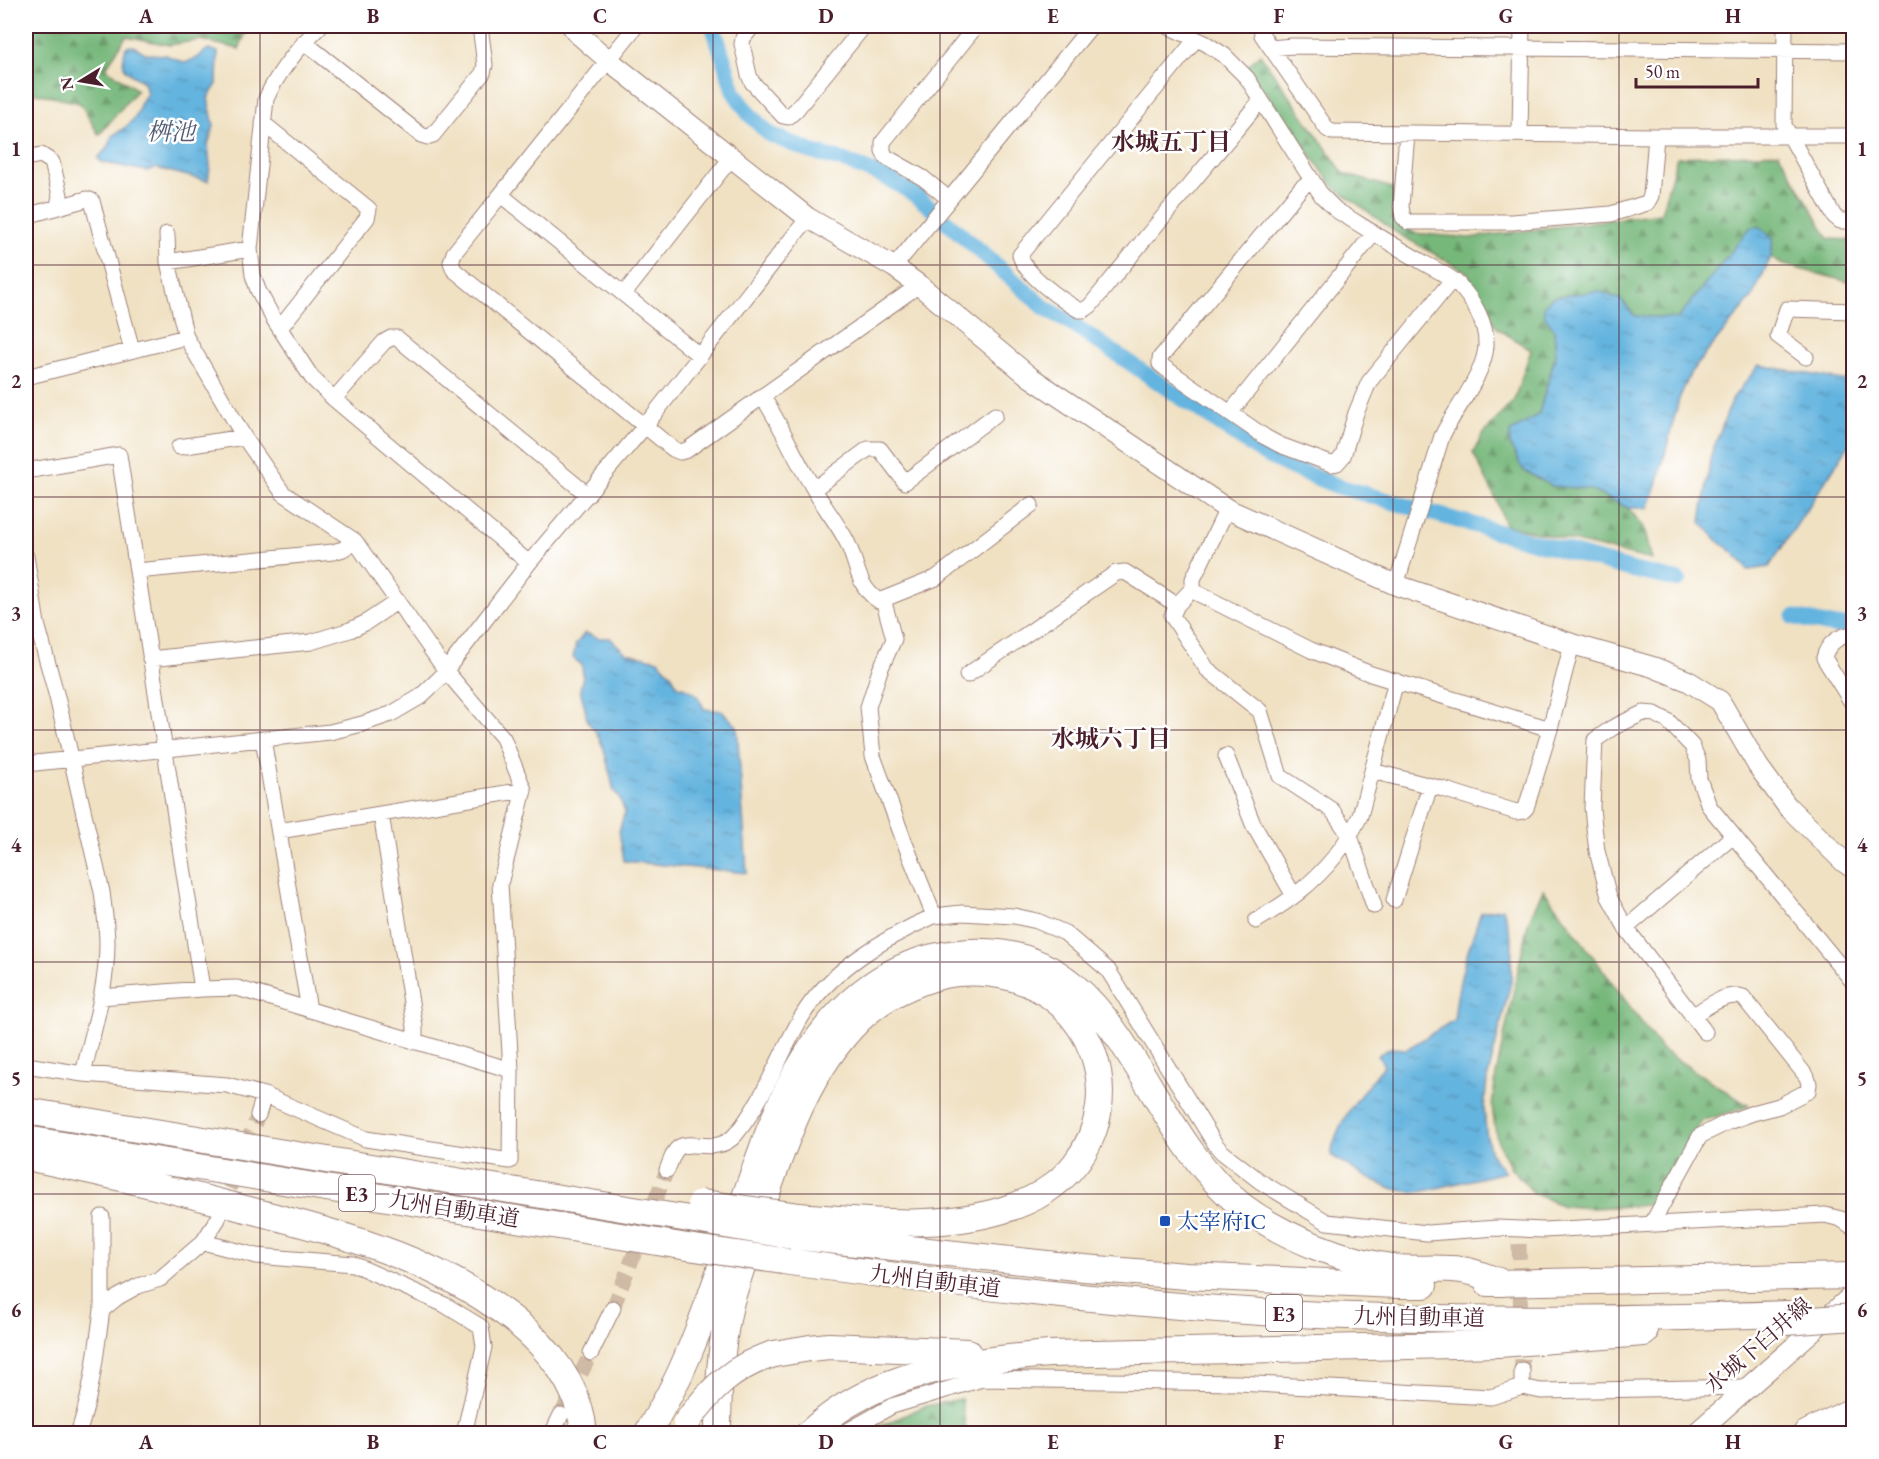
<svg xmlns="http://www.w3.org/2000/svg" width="1879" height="1459" font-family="'EB Garamond','Noto Serif JP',serif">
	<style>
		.forest { fill: url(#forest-firs); stroke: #606b52; stroke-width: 1.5 }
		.water { fill: url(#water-ripples); stroke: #576a85; stroke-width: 1.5 }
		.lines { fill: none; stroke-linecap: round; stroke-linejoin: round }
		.canal { stroke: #64b4df; stroke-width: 16 }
		.street-tunnel { stroke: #cfbaa5; stroke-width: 15; stroke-dasharray: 15 8; stroke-linecap: butt }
		.street-casing { stroke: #9d8077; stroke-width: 17 }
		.secondary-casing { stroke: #9d8077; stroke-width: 22 }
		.highway-casing { stroke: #9d8077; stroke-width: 28 }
		.street { stroke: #fff; stroke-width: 15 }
		.secondary { stroke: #fff; stroke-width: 20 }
		.highway { stroke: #fff; stroke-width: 26 }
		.highway-bridge-casing { stroke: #9d8077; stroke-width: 28; stroke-linecap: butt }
		.highway-bridge { stroke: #fff; stroke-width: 26 }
		.grid { fill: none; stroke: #4a1f2b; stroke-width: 1.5; stroke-opacity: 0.55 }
		.transit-dot { fill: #1a4fb4; stroke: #fff; stroke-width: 2 }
		.labels { text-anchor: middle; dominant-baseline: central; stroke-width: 5; stroke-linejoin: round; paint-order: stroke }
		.shield { fill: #fff; stroke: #80626b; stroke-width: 1.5 }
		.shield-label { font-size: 21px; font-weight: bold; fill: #4a1f2b }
		.street-label { font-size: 22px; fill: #4a1f2b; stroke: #fff }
		.transit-label { font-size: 22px; fill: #164399; stroke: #fff; text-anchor: start }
		.water-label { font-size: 24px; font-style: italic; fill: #545b73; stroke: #fff }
		.neighbourhood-label { font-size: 24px; font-weight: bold; fill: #4a1f2b; stroke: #fff }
		.neatline { fill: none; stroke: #4a1f2b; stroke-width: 2 }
		.grid-label { font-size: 20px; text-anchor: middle; font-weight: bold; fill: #4a1f2b }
	</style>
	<defs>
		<pattern id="forest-firs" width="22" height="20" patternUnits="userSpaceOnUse" patternTransform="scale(1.5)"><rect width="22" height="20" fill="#76b77a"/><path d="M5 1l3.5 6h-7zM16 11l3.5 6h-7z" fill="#639464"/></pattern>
		<pattern id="water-ripples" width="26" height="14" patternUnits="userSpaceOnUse" patternTransform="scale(1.5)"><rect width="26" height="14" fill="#64b4df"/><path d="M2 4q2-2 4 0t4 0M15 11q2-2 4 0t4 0" fill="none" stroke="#5492b5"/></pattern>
	</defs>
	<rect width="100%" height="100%" fill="#fff"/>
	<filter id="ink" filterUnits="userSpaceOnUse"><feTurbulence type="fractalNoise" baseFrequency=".0167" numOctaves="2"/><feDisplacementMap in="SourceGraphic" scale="12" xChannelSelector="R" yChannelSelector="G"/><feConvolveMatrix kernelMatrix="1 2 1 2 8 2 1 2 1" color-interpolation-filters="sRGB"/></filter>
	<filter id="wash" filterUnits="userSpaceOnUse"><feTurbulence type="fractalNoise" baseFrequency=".008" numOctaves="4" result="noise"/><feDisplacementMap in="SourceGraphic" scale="24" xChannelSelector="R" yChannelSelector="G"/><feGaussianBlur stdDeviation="1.35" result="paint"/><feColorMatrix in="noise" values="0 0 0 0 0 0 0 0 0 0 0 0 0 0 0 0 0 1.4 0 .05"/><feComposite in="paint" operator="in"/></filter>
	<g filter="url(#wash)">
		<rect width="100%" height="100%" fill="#f0e1c3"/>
		<path class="forest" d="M26 26H248L239 49 200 40 169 45 126 36 106 68 137 90 99 135 80 103 26 91Z
			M1260 54 1344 174 1393 188 1394 214 1414 233 1469 238 1661 213 1677 157 1779 153 1829 239 1853 240V283L1781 264 1771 257 1773 239 1749 230 1678 319 1635 316 1621 300 1546 319 1554 329 1556 354 1539 414 1525 424 1523 470 1552 486 1589 489 1628 508 1644 527 1652 560 1505 525 1496 499 1473 453 1482 436 1514 400 1531 350 1497 328 1467 272 1397 233 1333 186 1247 67Z
			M1543 889 1662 1050 1749 1106 1702 1121 1667 1175 1650 1205 1593 1208 1563 1206 1535 1194 1511 1168 1497 1140 1492 1107 1496 1074 1528 923Z
			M961 1399 967 1433H866L925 1406Z"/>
		<path class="water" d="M133 46 147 54 166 55 185 63 197 58 208 49 218 52 217 84 208 98 214 126 208 144 210 166 208 181 156 168 146 171 101 162 98 158 108 147 112 136C121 131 130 125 136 116 141 107 138 104 147 94L144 82C125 71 119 70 126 47Z
			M1759 226 1773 239 1771 257 1752 297 1691 372 1679 399 1657 485 1648 508H1628L1589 489 1552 486 1523 470 1510 445V433L1539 414 1556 354 1554 329 1546 319 1543 307 1553 297 1599 291 1621 300 1635 316 1678 319 1749 229Z
			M1759 365 1853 382V439L1769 567 1748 570 1734 553 1717 540 1701 522 1711 455 1733 398Z
			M585 633 599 638H610L626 653 658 660 671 674 678 686C695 690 697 693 704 709L722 711 737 726 747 873 624 861 619 831 625 812 619 797 614 791 604 749 596 732 587 721 585 707 580 690 583 676 582 665 573 658 576 644Z
			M1503 908 1512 941 1511 982 1487 1080 1484 1108 1486 1132 1491 1155 1505 1172 1420 1192C1383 1192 1361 1174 1331 1155 1336 1120 1363 1092 1384 1066L1378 1055 1390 1048 1407 1049 1454 1020C1458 979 1468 949 1481 912Z"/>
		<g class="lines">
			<path class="canal" d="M713 26 734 92 749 114 769 134 812 152 842 160 885 177 916 195 1044 307 1068 321 1264 454 1295 469 1337 486 1632 570 1678 580
				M1794 617 1832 626 1854 625"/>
		</g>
	</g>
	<g filter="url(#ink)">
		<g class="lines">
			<path class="street-tunnel" d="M221 1210 258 1115
				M1519 1244 1522 1370
				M613 1308 667 1170
				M561 1415 591 1353"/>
			<g class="street-casing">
				<path id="street" d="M320 26C299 47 278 71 266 99L250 249 253 275 258 290 273 318 312 378 334 399 529 563
					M636 26 454 253 451 262 454 270 673 449 680 452 687 450 919 285
					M753 26 743 38 742 44 749 75 752 82 783 116 788 117 796 110 864 26
					M1167 26 1205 43 1224 55 1247 78 1322 196 1336 210C1364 227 1391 244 1419 260 1431 268 1448 274 1458 284 1473 300 1487 323 1486 346 1484 376 1455 409 1442 436L1396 585
					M1261 26 1262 35 1271 48 1327 129 1332 132 1656 136H1854
					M1785 26 1784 125 1834 216 1840 221H1854
					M1196 39 1020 255C1024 274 1063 301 1079 310H1084L1090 306 1147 236 1261 100
					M304 42 421 135 427 137 433 135 483 73 485 65 480 26
					M1271 48 1292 46 1854 51
					M263 123 369 209 367 218 280 328
					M1407 133 1401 207 1403 217 1408 222H1512L1611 214 1647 203 1651 196 1656 136
					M1520 134 1522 26
					M26 158 41 155 52 162 60 195 58 206
					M1312 180 1301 188 1160 358V364L1165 368 1265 437 1280 445 1331 464 1337 463 1343 456 1356 413 1369 382 1452 280
					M501 195 700 356
					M949 199 923 178 886 157 883 151V142L976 26
					M26 216 87 199 92 201 132 350
					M168 262 250 249
					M894 267 1091 26
					M624 294 731 158
					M1806 357 1778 336 1787 309 1854 311
					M26 377 186 337
					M762 396C781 424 793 455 811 484 821 503 835 520 845 538 858 561 855 585 879 601L936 578 1031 505
					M334 399 384 342 391 338H397L588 495
					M1230 413 1374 233
					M179 447 244 437
					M26 471 119 455 202 989
					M814 489 868 449H880L905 482 995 415
					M1227 509 1193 579V588L1197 593 1311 650 1371 674 1550 729
					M26 556 37 624 57 697 102 892C104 909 107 926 107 944 107 987 93 1031 83 1074
					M137 571 333 552 343 549 355 541
					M1193 588 1177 605 1172 616 1207 669 1260 711 1280 776 1332 810 1350 836 1374 906
					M883 599 894 639 880 670 868 707 873 756 904 841 934 916
					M1854 634C1839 635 1827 644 1824 658L1854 706
					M150 659 311 642 350 630 365 623 398 601
					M967 675 1116 573 1125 572 1177 605
					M263 739 309 1010
					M1226 756 1253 824 1294 896
					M26 764 330 732 362 724 391 714 420 697 440 678 529 563 645 426 808 218
					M1372 771 1443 789 1516 812 1523 811 1526 808 1550 729 1572 644
					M381 814 415 1027V1042
					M279 831 524 790
					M1394 900 1430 786
					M1256 921C1270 912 1286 903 1299 892 1324 872 1346 846 1360 816L1396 681
					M1626 928 1733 836
					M101 997 202 989 237 988 511 1070
					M1705 1032 1626 928 1609 897 1597 851 1594 827 1592 808 1595 740 1612 728 1643 713 1655 714 1668 721 1692 746 1698 760 1699 779 1709 806 1854 983
					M26 1065 83 1074 227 1085 264 1095 366 1139 510 1161 511 1070 500 884 524 790 503 738 446 671 355 541 283 493 244 437 186 337 168 262 167 234
					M258 1115 264 1095
					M667 1170C670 1164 672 1154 677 1149 689 1137 717 1157 736 1134 764 1100 779 1056 801 1018 828 971 886 937 934 916L962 913 1014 916 1037 921 1065 933 1108 970 1215 1144 1222 1152 1261 1182 1327 1222 1427 1233 1497 1228 1543 1230 1825 1215 1841 1219 1854 1228
					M1651 1225 1700 1136 1728 1122 1753 1113 1779 1106 1808 1091 1809 1084 1807 1077 1743 997C1725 992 1707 1007 1692 1016
					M203 1242 257 1256 353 1264 445 1305 481 1327 484 1347 464 1434
					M102 1310V1217
					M591 1353 613 1308
					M1522 1387V1370
					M78 1434C92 1393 96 1352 102 1310L118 1297 138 1286 160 1279 203 1242 218 1219
					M552 1434 561 1415
					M842 1434 892 1406 982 1379 1238 1383 1491 1397 1522 1387 1541 1391 1746 1387"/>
			</g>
			<g class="secondary-casing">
				<path id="secondary" d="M572 26 577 33 607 59 808 218 894 267 919 285 1030 377 1227 509 1396 585 1572 644 1653 667 1688 681 1720 701 1758 766 1787 806 1844 862 1854 869
					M1695 1434 1854 1294"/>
			</g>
			<g class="highway-casing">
				<path id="highway" d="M26 1111 695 1220
					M26 1139 688 1247
					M26 1157C96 1171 165 1188 234 1206 337 1233 447 1259 528 1332 557 1359 581 1393 584 1434
					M792 1236 1084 1268 1186 1276 1397 1285H1424
					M783 1261C942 1283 1101 1302 1261 1312 1436 1322 1612 1320 1787 1314
					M1488 1283 1854 1276
					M774 1354 810 1348 829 1346 968 1352
					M647 1434C659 1413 671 1393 681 1371 704 1320 721 1267 739 1214 758 1162 774 1108 804 1060 835 1008 881 966 943 955 1121 923 1133 1122 1242 1206 1283 1237 1346 1262 1397 1268 1418 1270 1440 1267 1461 1270 1475 1271 1490 1279 1504 1283
					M718 1434C718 1389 720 1344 731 1301 742 1265 754 1230 766 1195 788 1132 811 1067 860 1019 883 997 913 983 944 975 965 971 987 972 1009 977 1092 998 1128 1096 1075 1164 1057 1187 1030 1202 1003 1210 937 1230 865 1221 798 1216
					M808 1434C876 1371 961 1362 1049 1354L1499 1344 1644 1333
					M1806 1434 1854 1410
					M1846 1434 1854 1430"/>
			</g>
			<use href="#street" class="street"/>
			<use href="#secondary" class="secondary"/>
			<use href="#highway" class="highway"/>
			<g class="highway-bridge-casing">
				<path id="highway-bridge" d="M701 1203 798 1216
					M695 1220 792 1236
					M688 1247 783 1261
					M1785 1322 1854 1317
					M686 1423C710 1390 733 1366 774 1354"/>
			</g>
			<use href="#highway-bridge" class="highway-bridge"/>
		</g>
	</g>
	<path class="grid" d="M260 26V1434M486 26V1434M713 26V1434M940 26V1434M1166 26V1434M1393 26V1434M1619 26V1434M26 265H1854M26 497H1854M26 730H1854M26 962H1854M26 1194H1854"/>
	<rect class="transit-dot" x="1159" y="1215" width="12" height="12" rx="3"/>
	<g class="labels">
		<g class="shield">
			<rect x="339" y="1175" width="36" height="36" rx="4.5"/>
			<rect x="1266" y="1295" width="36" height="36" rx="4.5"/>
		</g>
		<g class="shield-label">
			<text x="357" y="1193">E3</text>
			<text x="1284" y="1313">E3</text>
		</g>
		<g class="street-label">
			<text transform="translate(454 1209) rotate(9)">九州自動車道</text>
			<text transform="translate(935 1281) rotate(7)">九州自動車道</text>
			<text transform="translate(1419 1317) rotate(1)">九州自動車道</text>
			<text transform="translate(1758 1345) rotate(-41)">水城下臼井線</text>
		</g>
		<g class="transit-label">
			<text x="1177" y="1221">太宰府IC</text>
		</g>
		<g class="water-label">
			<text x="171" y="131">桝池</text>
		</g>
		<g class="neighbourhood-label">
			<text x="1171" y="141">水城五丁目</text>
			<text x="1111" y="738">水城六丁目</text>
		</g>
	</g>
	<rect width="1879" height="1459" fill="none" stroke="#fff" stroke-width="66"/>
	<g transform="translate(81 81) rotate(259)" stroke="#ffffff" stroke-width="4.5" paint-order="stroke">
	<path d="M0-4.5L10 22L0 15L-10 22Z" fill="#4a1f2b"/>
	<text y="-9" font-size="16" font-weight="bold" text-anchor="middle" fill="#4a1f2b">N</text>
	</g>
	<path d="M1636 78v9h122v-9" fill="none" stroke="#4a1f2b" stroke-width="3"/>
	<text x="1645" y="78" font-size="18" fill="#4a1f2b" stroke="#ffffff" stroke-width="4.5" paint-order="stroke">50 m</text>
	<rect x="33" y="33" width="1813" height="1393" class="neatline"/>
	<g class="grid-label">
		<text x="146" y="23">A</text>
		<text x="373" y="23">B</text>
		<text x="600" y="23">C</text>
		<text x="826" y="23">D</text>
		<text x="1053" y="23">E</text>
		<text x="1279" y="23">F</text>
		<text x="1506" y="23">G</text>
		<text x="1733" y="23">H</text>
		<text x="16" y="156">1</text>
		<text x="1862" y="156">1</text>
		<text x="16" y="388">2</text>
		<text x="1862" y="388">2</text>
		<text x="16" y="620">3</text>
		<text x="1862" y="620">3</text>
		<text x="16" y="852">4</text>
		<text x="1862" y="852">4</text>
		<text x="16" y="1085">5</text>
		<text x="1862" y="1085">5</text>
		<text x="16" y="1317">6</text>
		<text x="1862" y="1317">6</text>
		<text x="146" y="1449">A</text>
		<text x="373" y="1449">B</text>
		<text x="600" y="1449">C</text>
		<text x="826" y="1449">D</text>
		<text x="1053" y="1449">E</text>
		<text x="1279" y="1449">F</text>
		<text x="1506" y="1449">G</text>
		<text x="1733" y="1449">H</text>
	</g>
</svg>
